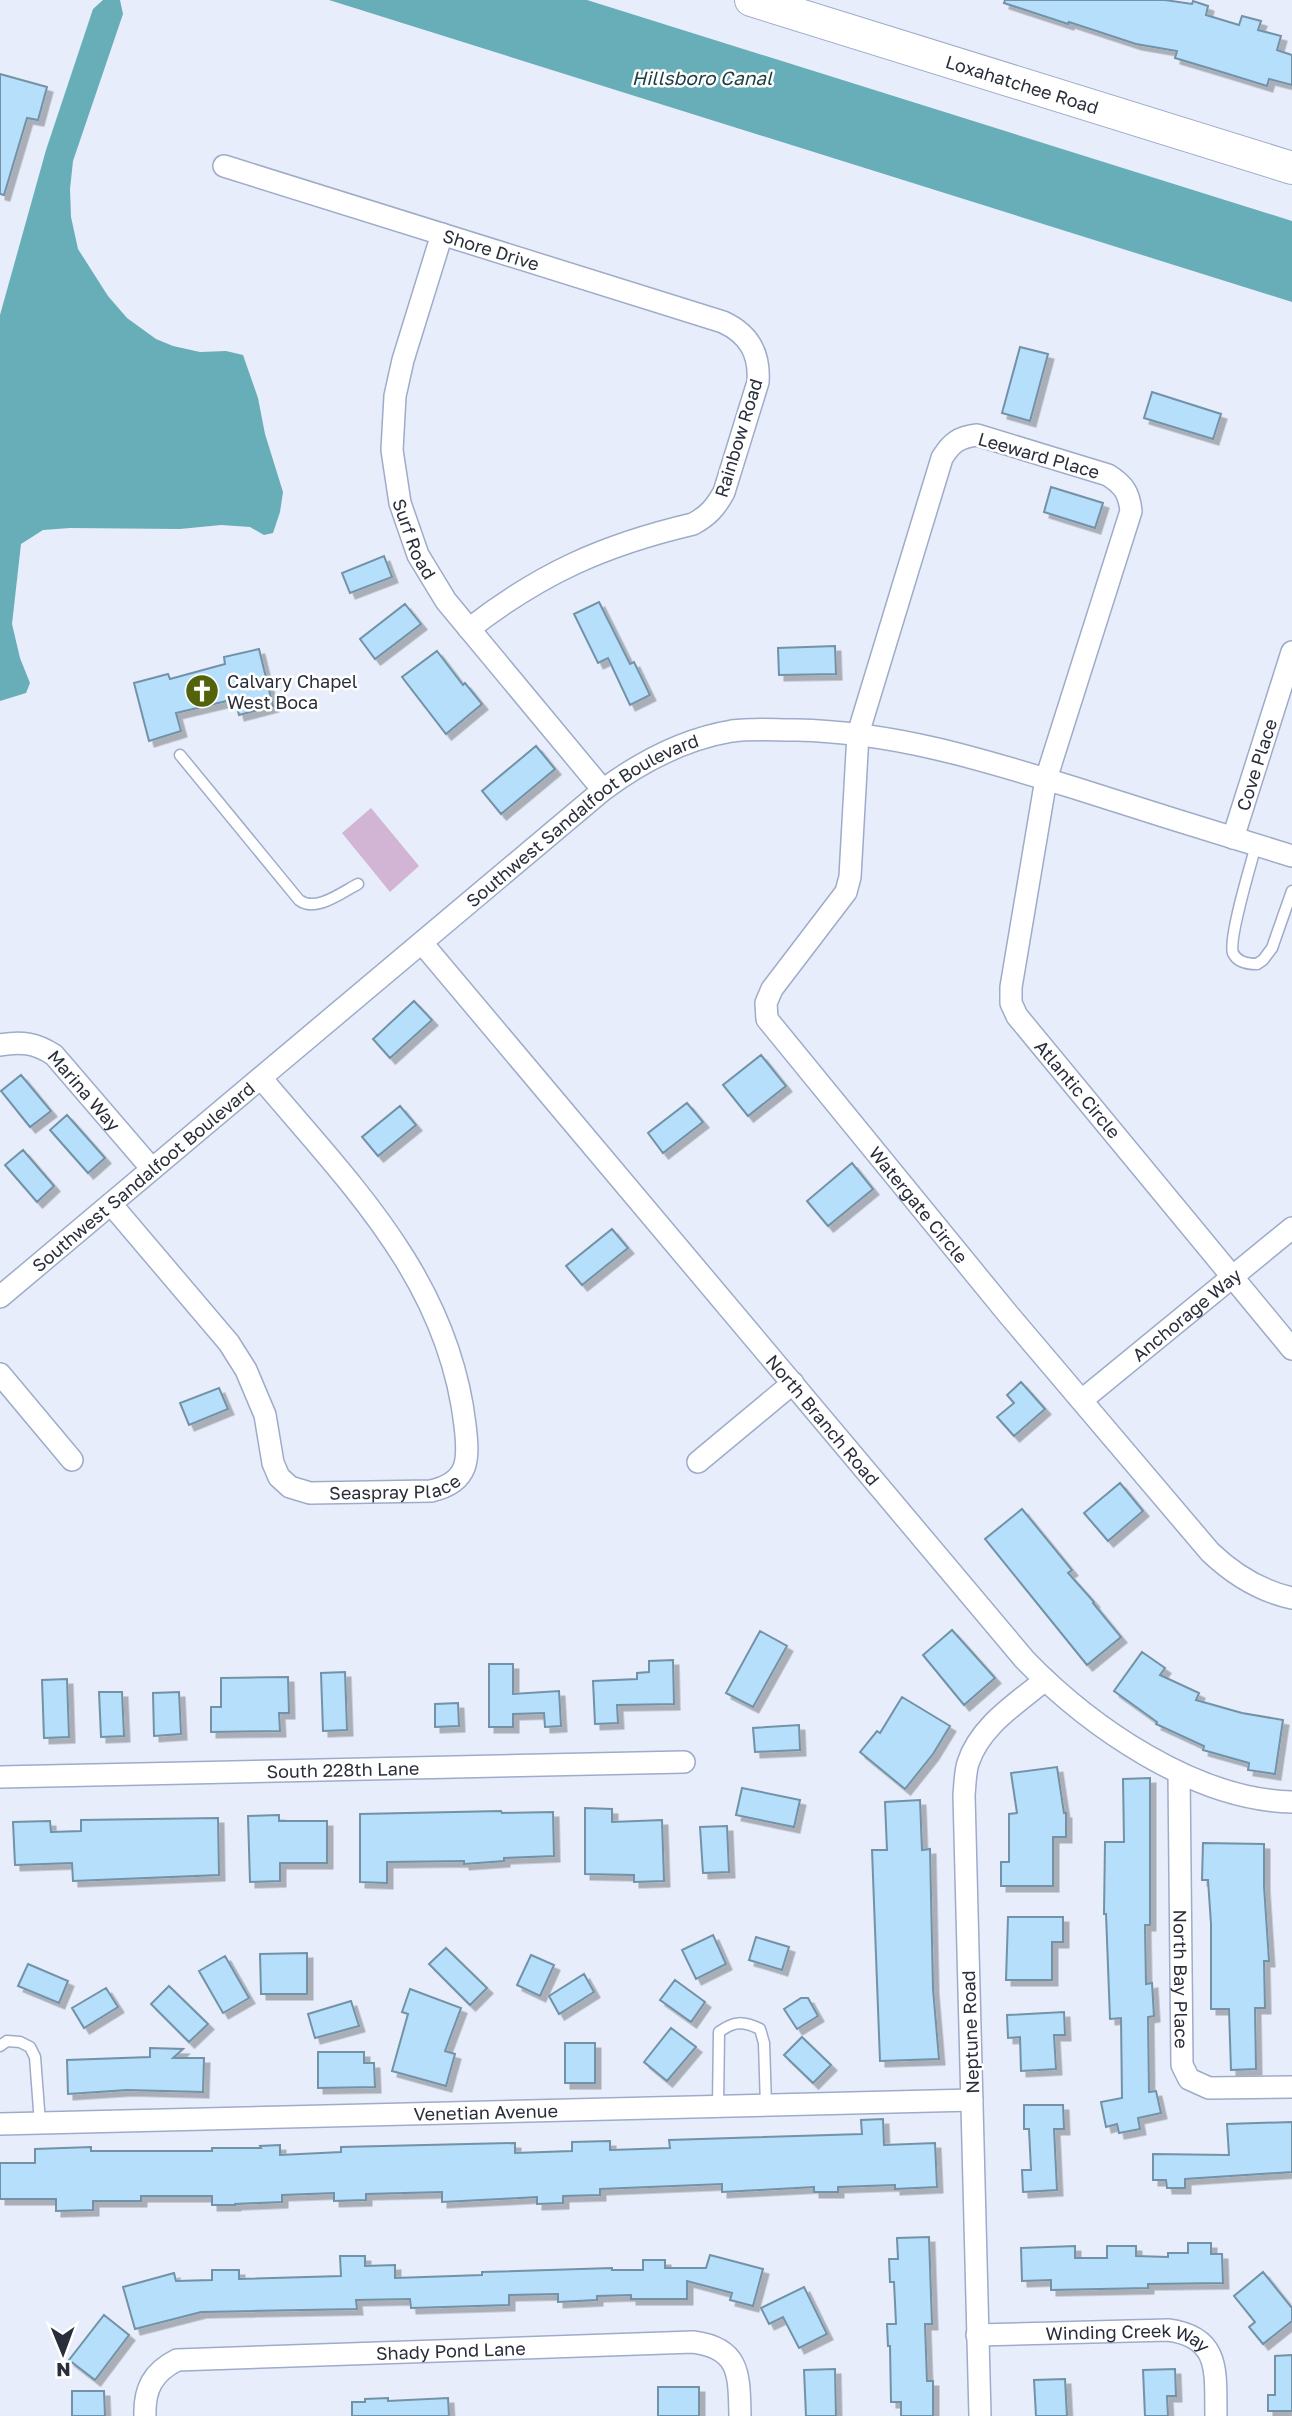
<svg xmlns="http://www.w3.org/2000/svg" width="1292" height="2416" font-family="'Golos Text',sans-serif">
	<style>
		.green { fill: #d2b5d5 }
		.water { fill: #68aeb8 }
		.building { fill: #b5dffa; stroke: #7392a7; stroke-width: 2; filter: url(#shadow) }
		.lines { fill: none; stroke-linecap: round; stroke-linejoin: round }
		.service-casing { stroke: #9eacca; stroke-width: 13 }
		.minor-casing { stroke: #9eacca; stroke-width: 24 }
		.secondary-casing { stroke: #9eacca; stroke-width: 34 }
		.service { stroke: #fff; stroke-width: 10 }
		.minor { stroke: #fff; stroke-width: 21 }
		.secondary { stroke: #fff; stroke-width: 32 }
		.labels { text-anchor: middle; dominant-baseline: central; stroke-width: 5; stroke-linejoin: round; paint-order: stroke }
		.street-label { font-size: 18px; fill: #292e3a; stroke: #fff }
		.poi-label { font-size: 18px; fill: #292e3a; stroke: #fff; text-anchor: start }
		.water-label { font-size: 19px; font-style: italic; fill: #1b3e43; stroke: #fff }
	</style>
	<defs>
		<filter id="shadow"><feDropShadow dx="5.5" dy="5.5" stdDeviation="0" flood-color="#0004"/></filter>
	</defs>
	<rect width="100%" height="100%" fill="#e7edfa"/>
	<path class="green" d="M371 808 419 866 390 892 342 833Z"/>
	<path class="water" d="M103 0H120L123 14 73 161 70 189 71 217 78 249 108 296 127 318 156 339 173 346 200 352 226 351 243 355 258 398 265 434 283 492 280 512 273 533 264 535 250 527 221 525 180 529 70 528 43 530 21 544 12 624 20 658 30 683 26 693 0 701V315L46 150 93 9Z
		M329 0H587L1292 221V302Z"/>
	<path class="building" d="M1005 0H1165L1192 4 1193 1 1208 6 1206 15 1239 25 1242 16 1261 21 1258 30 1281 36 1277 50 1292 55V85L1269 79 1267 86 1225 73 1175 58 1177 51 1136 44 1069 22 1068 24 1004 3Z
		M0 74 47 87 38 120 27 118 4 195 0 194Z
		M1020 347 1048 354 1030 421 1002 413Z
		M1152 392 1221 414 1213 439 1144 418Z
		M1051 487 1103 503 1095 528 1044 512Z
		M384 556 392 577 350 593 342 573Z
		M599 602 630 664 634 662 650 695 630 705 608 658 598 663 574 614Z
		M405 604 421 624 375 659 360 639Z
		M835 646 836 674 779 675 778 648Z
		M259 649 273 706 239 715 235 699 176 713 181 731 149 741 134 683 168 674 170 679 225 664 224 657Z
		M437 651 463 685 465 683 482 704 446 734 402 677Z
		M536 746 555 769 501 814 482 791Z
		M414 1001 432 1020 390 1058 373 1039Z
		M761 1055 786 1086 748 1116 723 1085Z
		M21 1075 51 1111 30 1127 1 1091Z
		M687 1103 703 1122 663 1153 648 1133Z
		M400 1106 416 1125 378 1156 362 1137Z
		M67 1115 105 1158 88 1173 50 1130Z
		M23 1150 54 1186 37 1202 5 1165Z
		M852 1163 873 1189 828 1226 807 1201Z
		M612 1229 628 1248 582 1285 566 1266Z
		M1021 1382 1045 1409 1014 1436 997 1417 1014 1403 1007 1395Z
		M219 1388 228 1409 189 1425 180 1403Z
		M1120 1483 1143 1511 1108 1541 1084 1513Z
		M1022 1509 1072 1570 1068 1573 1094 1602 1093 1603 1121 1637 1087 1665 985 1539Z
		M952 1630 995 1678 964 1705 923 1655Z
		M760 1631 787 1646 753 1707 726 1693Z
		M1142 1652 1165 1668 1160 1675 1199 1693 1196 1700 1242 1713 1283 1720 1275 1774 1248 1770 1249 1763 1203 1750 1204 1746 1156 1724 1157 1722 1114 1691Z
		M673 1660 674 1704 617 1705 618 1723 595 1724 593 1681 637 1679V1673L649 1672V1661Z
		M489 1664H513V1694L559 1691 561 1726 545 1727 544 1713 513 1714V1727H489Z
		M345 1672 347 1730 323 1731 321 1673Z
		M288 1677 289 1713H279L280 1731 211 1732V1707H221V1678Z
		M67 1679 69 1737 44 1738 42 1680Z
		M99 1692H122L124 1736 101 1737Z
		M179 1692 181 1734 154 1736 153 1693Z
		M902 1697 950 1726 933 1754 905 1789 860 1752 877 1731 880 1733Z
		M458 1703 459 1726 435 1727V1704Z
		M799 1725 800 1750 755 1752 753 1728Z
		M1057 1767 1064 1813H1066V1837H1053V1886H1001V1862H1009V1814L1017 1813 1011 1773Z
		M1150 1778V1925H1145L1146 1984 1152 1983 1154 2016 1148 2017 1149 2092 1156 2091 1161 2113 1138 2118 1140 2129 1119 2133 1117 2124 1106 2127 1101 2102 1122 2098 1121 2018 1110 2019 1106 1914H1104L1105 1842H1124L1123 1779Z
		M742 1788 800 1800 794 1827 736 1815Z
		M920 1800 922 1850 930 1849 933 1989 939 2059 880 2061 872 1850H887L885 1802Z
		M585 1808 612 1809V1822L662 1820 664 1881 634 1882V1875L585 1874Z
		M501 1811 502 1813 553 1812 554 1856 504 1858V1861L464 1864V1861L387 1862V1883L360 1882V1814Z
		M279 1815V1821H327V1863H280V1881L250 1882 248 1816Z
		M218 1818 219 1875 73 1881 72 1863 15 1865 13 1822 50 1821 51 1832 81 1831V1820Z
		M727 1826 729 1872 703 1873 700 1827Z
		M1203 1843 1264 1844V1886L1269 1961H1264L1265 2008H1255L1256 2069 1231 2070 1229 2009H1211V1924L1208 1880H1202Z
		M1008 1917H1063V1942H1052V1980H1006Z
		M713 1935 726 1964 696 1979 682 1950Z
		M756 1937 789 1947 782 1970 749 1960Z
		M446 1948 487 1988 470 2005 429 1964Z
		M307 1953V1994H261L260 1954Z
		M531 1955 554 1965 540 1996 517 1985Z
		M225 1956 249 1998 223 2013 199 1971Z
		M28 1964 68 1981 59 2003 18 1986Z
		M584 1974 594 1992 559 2014 549 1996Z
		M675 1980 705 2002 691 2022 660 2000Z
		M169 1986 208 2024 189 2042 151 2004Z
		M106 1988 118 2007 84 2028 72 2008Z
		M410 1989 461 2008 445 2051 455 2054 446 2086 392 2071 408 2014 402 2012Z
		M801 1998H808L818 2016 797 2029 784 2009Z
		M351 2001 359 2026 315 2038 308 2014Z
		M1064 2012 1065 2035H1054L1056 2069 1021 2071 1020 2037 1008 2038 1007 2015Z
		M671 2028 696 2047 667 2081 644 2062Z
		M802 2037 831 2065 813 2083 784 2055Z
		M565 2043H595V2083H565Z
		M150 2048 183 2049 173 2058H204L203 2092 127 2090 68 2094 67 2060 150 2057Z
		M318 2052H364V2063H374L375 2087 318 2088Z
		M1024 2105H1063L1064 2129H1054L1057 2190 1023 2192 1022 2170H1031L1029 2129H1024Z
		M883 2119 884 2145 935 2143 937 2187 895 2189V2185L838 2187V2192H814V2187L722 2192V2184L600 2189V2195L563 2196V2203L537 2204V2197L442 2202V2192L366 2194V2200L334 2201V2193L282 2195V2202L235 2204V2205H212V2196H141V2201H93V2210L56 2211V2199H0V2163H35V2149L91 2147V2151H212V2148H261L260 2146 280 2145V2155L341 2152V2147L515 2143V2153L572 2151V2142L610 2141V2150L670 2148 669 2140 862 2134 861 2120Z
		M1292 2122V2172L1185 2179V2188H1167L1166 2180H1153V2154L1229 2155 1227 2124Z
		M929 2237 932 2324H925L927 2381H933V2416H901V2402H891L890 2346H888L887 2324H896L894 2282H890L889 2259H898L897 2238Z
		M1188 2243H1211V2254H1222L1223 2283 1148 2284V2288L1051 2290V2280L1022 2281 1021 2248 1075 2246V2258H1107V2246H1136V2256L1168 2257V2253H1188Z
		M710 2255 763 2269 753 2306 730 2300 732 2293 687 2281V2299H631V2295L597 2296V2300L558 2302V2294L509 2295V2305L411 2308 410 2299 356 2300 357 2309 201 2312 135 2329 123 2287 174 2273 176 2281 212 2280V2270H239V2279L341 2276 340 2256H365V2266L395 2265V2278L482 2275V2272L612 2268V2270H643V2260H665V2268H706Z
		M1263 2272 1292 2308V2321L1263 2344 1249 2327 1255 2322 1234 2296Z
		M804 2287 827 2334 799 2348 783 2317 769 2324 761 2308Z
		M104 2315 129 2335 95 2380 69 2360Z
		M1292 2355V2411H1268V2395H1275V2356Z
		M835 2369 836 2416H806L804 2370Z
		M1175 2369 1176 2396H1167L1168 2416H1145L1143 2370Z
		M1065 2379 1067 2416H1036L1034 2380Z
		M658 2387H699V2416H658Z
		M72 2391H104L105 2416H72Z
		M388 2398V2401L448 2398 449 2416H352V2402H365V2399Z"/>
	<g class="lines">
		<g class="service-casing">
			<path id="service" d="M180 755 299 900C316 913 342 892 358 884
				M1256 845C1251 864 1228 939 1233 953 1237 962 1248 964 1257 964L1263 960 1272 948 1292 891
				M0 2046 7 2041 20 2042 30 2047 35 2057 40 2123
				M718 2106 719 2032C734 2021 743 2021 760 2029L764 2043 766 2106"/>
		</g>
		<g class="minor-casing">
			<g id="minor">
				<path id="s1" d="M224 166 723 322C749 334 760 353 758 382L724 492C716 507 708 516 693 524 604 545 541 573 469 629"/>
				<path id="s2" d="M442 234 403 360 395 396 392 450 400 503 418 555 446 601 603 790"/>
				<path id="s3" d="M1233 838 1292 652"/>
				<path id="s4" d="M422 943 1025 1660C1090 1727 1195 1800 1292 1802"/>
				<path id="s5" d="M0 1045C21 1041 36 1043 54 1055L152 1169"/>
				<path id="s6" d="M111 1204 229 1343 246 1370 265 1415 273 1463 279 1477 290 1487 310 1493 431 1491C470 1482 469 1459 465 1425 448 1279 351 1185 261 1078"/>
				<path id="s7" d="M0 1297 603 790C642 761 684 739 732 731 753 728 775 730 796 730 894 732 981 759 1075 788 1147 811 1220 834 1292 856"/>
				<path id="s8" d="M1292 1349 1017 1016 1011 1003V987L1046 779 1131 511C1129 493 1124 485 1108 475L977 435C959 437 951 443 942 458L858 734 850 877 846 892 772 989 766 1003 767 1019 1008 1314 1210 1552C1234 1575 1260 1591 1292 1598"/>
				<path d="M0 1374 72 1460"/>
				<path id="s9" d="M1082 1400 1292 1228"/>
				<path d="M698 1462 793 1383"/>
				<path id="s10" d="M1179 1773 1182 2065 1189 2079 1209 2088 1292 2087"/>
				<path id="s11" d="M0 1777 684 1762"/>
				<path id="s12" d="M0 2124 972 2100"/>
				<path id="s13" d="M977 2335 1168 2330C1222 2337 1215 2374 1216 2416"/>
				<path id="s14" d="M145 2416C144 2389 153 2372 177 2360L693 2342C741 2348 739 2376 740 2416"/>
				<path d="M980 2416 964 1795C965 1785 965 1773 968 1763 980 1726 1016 1704 1045 1680"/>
			</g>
		</g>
		<g class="secondary-casing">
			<g id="secondary">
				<path id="s15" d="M751 0 1292 168"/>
			</g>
		</g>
		<use href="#service" class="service"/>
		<use href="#minor" class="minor"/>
		<use href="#secondary" class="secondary"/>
	</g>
	<defs>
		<g id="church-disc" transform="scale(1.75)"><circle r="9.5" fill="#52630c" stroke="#fff"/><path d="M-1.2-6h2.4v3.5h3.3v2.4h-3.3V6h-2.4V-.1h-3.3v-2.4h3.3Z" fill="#fff"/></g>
	</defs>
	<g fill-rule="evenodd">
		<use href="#church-disc" x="202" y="691"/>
	</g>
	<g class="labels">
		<g class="street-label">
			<text stroke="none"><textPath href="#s15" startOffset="284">Loxahatchee Road</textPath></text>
			<text stroke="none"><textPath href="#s1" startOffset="280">Shore Drive</textPath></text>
			<text transform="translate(738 438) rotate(-73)">Rainbow Road</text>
			<text transform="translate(1039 455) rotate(16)">Leeward Place</text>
			<text stroke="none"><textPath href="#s2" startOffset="315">Surf Road</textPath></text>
			<text stroke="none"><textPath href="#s3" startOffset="77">Cove Place</textPath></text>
			<text stroke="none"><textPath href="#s7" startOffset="754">Southwest Sandalfoot Boulevard</textPath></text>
			<text transform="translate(1078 1089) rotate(50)">Atlantic Circle</text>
			<text stroke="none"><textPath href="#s5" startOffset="103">Marina Way</textPath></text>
			<text stroke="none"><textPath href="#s7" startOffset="187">Southwest Sandalfoot Boulevard</textPath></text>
			<text stroke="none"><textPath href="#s8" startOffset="2020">Watergate Circle</textPath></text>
			<text stroke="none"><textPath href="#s9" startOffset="135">Anchorage Way</textPath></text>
			<text stroke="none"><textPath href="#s4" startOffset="623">North Branch Road</textPath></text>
			<text stroke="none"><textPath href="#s6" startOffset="448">Seaspray Place</textPath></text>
			<text stroke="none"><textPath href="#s11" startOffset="343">South 228th Lane</textPath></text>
			<text stroke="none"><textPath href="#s10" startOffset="206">North Bay Place</textPath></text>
			<text transform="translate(970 2032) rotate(-92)">Neptune Road</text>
			<text stroke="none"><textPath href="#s12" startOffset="486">Venetian Avenue</textPath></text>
			<text stroke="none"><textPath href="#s13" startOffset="152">Winding Creek Way</textPath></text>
			<text stroke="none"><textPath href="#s14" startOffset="343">Shady Pond Lane</textPath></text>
		</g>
		<g class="poi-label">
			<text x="227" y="681">Calvary Chapel<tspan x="227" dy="21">West Boca</tspan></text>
		</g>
		<g class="water-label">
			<text x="702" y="77">Hillsboro Canal</text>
		</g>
	</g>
	<g transform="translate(63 2353) rotate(179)" stroke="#ffffff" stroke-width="5" paint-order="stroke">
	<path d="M0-5L12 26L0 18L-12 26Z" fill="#292e3a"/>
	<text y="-10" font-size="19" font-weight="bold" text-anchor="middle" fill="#292e3a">N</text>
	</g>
</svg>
